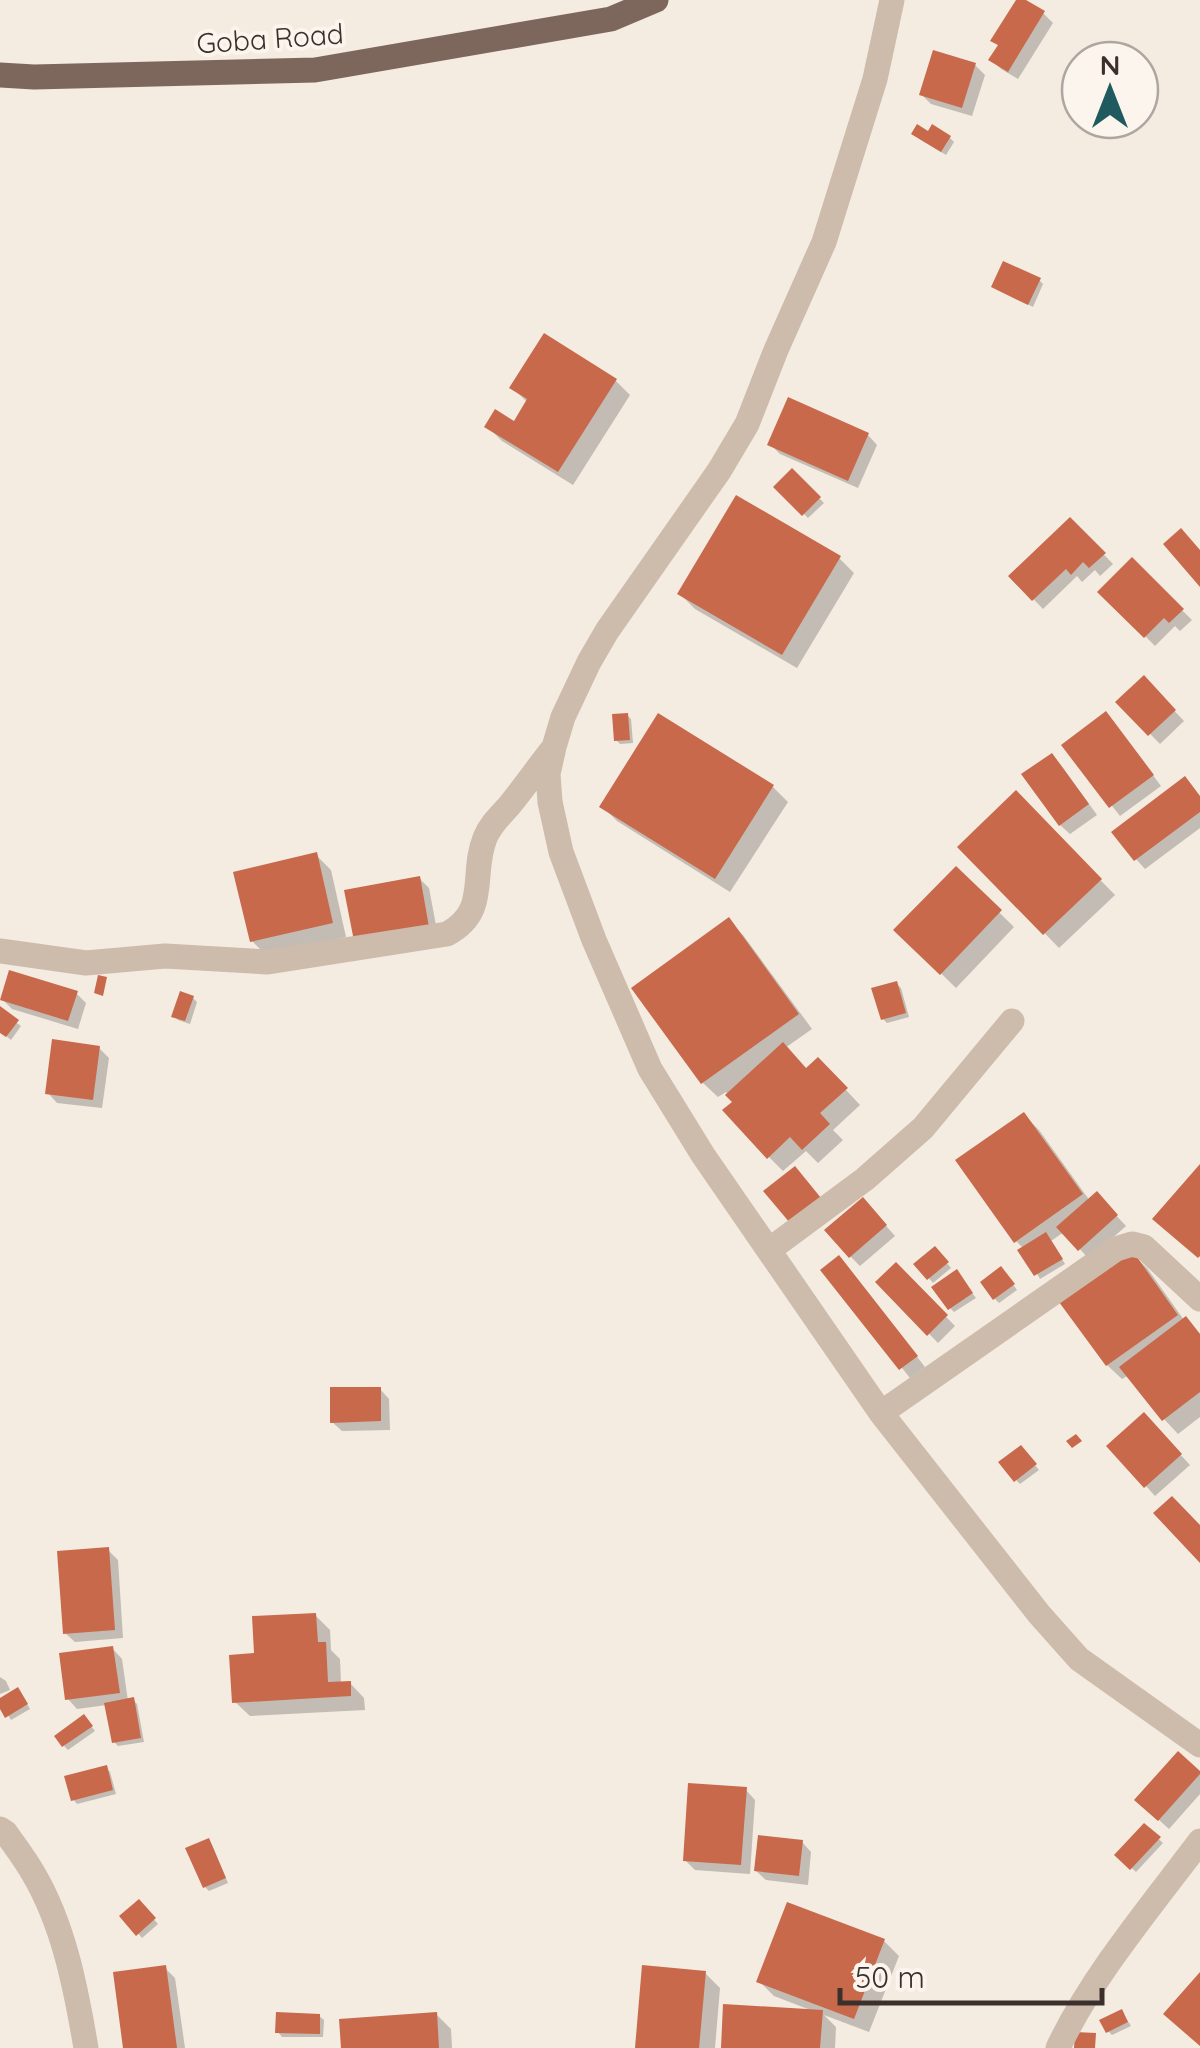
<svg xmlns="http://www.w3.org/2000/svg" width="1200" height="2048" font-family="Quicksand,sans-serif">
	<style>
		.shadow { fill: #0003 }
		.building { fill: #c8694b }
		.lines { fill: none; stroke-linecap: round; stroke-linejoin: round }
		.minor { stroke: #cdbbac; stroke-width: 25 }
		.major { stroke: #7d675c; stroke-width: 25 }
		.labels { text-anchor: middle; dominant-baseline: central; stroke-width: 8; stroke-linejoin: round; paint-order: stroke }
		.street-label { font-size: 28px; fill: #3b302b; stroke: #fbf5ee }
	</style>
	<rect width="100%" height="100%" fill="#f4ebe1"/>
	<path class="shadow" d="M1018 0 1043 13 1053 23 1018 79 1001 69 992 60 1000 47 993 41Z
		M975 65 985 75 972 116 931 104 922 95Z
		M918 138H950L954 142 946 155Z
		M1039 280 1043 284 1033 307 994 287Z
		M615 380 630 395 573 485 502 441 487 426 515 424 528 403 513 388Z
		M868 435 877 445 858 488 780 454 770 444Z
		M792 471 824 503 808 518 777 487Z
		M1070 520 1113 564 1100 576 1095 570 1082 582 1077 576 1043 609 1011 576Z
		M839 558 854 573 797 668 695 609 680 594Z
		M1132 561 1192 620 1180 631 1175 626 1155 646 1101 592Z
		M1144 679 1184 721 1160 744 1119 702Z
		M627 715 631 719 633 743 620 744 616 740Z
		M659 716 773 787 788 802 730 892 617 821 602 806Z
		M1115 724 1161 786 1120 816 1064 745Z
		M1052 756 1061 765 1097 815 1070 834 1060 825Z
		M1016 794 1115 895 1059 948 961 847Z
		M1200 796V828L1145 869 1136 859Z
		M316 855 331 870 346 937 267 956 252 941Z
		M956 870 1014 927 956 988 897 930Z
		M419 878 429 888 438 936 356 939Z
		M728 921 743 935 812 1029 785 1048 806 1070 832 1075 860 1105 833 1130 843 1140 818 1163 806 1151 783 1171 769 1157 735 1102 726 1092 718 1097 703 1083 634 989Z
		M897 984 901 988 909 1017 887 1023 883 1019Z
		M76 993 86 1003 78 1029 12 1009 3 1000Z
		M193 998 197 1002 190 1024 178 1020 174 1016Z
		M0 1011 21 1026 11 1040 0 1031Z
		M99 1048 109 1058 102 1108 57 1103 48 1093Z
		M1024 1115 1039 1130 1090 1201 1097 1195 1126 1226 1089 1259 1064 1232 1051 1241 1065 1264 1040 1279 1024 1249 1016 1241Z
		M872 1210 895 1236 860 1266 850 1256Z
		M935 1249 951 1268 933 1283 917 1264Z
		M1132 1254 1147 1268 1184 1320 1185 1319 1200 1334V1417L1178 1434 1164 1419 1129 1375 1122 1379 1107 1365Z
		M896 1266 955 1326 938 1343 879 1282Z
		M848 1268 925 1367 910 1378 824 1270Z
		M1005 1273 1017 1290 999 1303 995 1299Z
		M960 1277 976 1298 954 1312 950 1308Z
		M380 1389 389 1399 390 1430 342 1431 332 1422Z
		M1153 1425 1190 1465 1155 1496 1146 1486Z
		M1021 1448 1039 1470 1020 1484 1016 1480Z
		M108 1550 118 1560 123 1638 75 1642 65 1633Z
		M315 1615 330 1630 331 1650 340 1659 341 1684 350 1683 364 1698 365 1710 250 1716 235 1702 257 1656Z
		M113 1649 122 1659 128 1701 133 1700 137 1704 144 1742 118 1746 114 1742 107 1705 77 1709 68 1699Z
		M0 1677 6 1681 10 1690 0 1694Z
		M21 1694 30 1709 11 1720 0 1701Z
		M88 1722 95 1731 68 1750 64 1746Z
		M1178 1754 1200 1774V1794L1169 1829 1147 1809Z
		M106 1768 110 1772 116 1794 77 1804 73 1799Z
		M746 1790 755 1800 750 1874 695 1870 685 1860Z
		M1144 1826 1163 1843 1136 1872 1118 1855Z
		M208 1841 212 1845 228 1883 209 1891 205 1887Z
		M802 1842 811 1852 808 1885 766 1880 756 1871Z
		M139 1902 158 1924 142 1938 123 1916Z
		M884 1941 899 1956 869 2032 824 2015 836 2027 835 2048H723L813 2011 774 1996 759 1981Z
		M165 1968 175 1978 185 2048H126Z
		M705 1973 720 1988 715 2048H638Z
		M1122 2012 1131 2026 1112 2035 1108 2031Z
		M436 2014 451 2029 452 2048H343Z
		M319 2016 324 2020 323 2037H282L278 2032Z"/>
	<path class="building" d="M1016 0H1026L1045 11 1008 72 988 60 998 45 990 41Z
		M933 50 976 63 962 108 919 95Z
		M917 124 928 131 932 124 951 136 941 152 911 134Z
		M1003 261 1041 278 1028 305 991 287Z
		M544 333 617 379 558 472 484 427 495 409 514 421 527 399 509 388Z
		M788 397 869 433 848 481 767 445Z
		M792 468 821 497 802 516 773 487Z
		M736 495 841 556 782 655 677 594Z
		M1070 517 1106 553 1089 568 1083 562 1071 575 1066 569 1032 601 1008 576Z
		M1181 528 1200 550V587L1163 544Z
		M1132 557 1184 609 1169 623 1164 618 1144 638 1097 592Z
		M1144 675 1176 710 1148 736 1115 702Z
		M1106 711 1154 775 1109 808 1061 745Z
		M628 713 630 740 614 741 612 714Z
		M658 713 774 785 715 879 599 807Z
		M1052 753 1089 804 1059 826 1021 774Z
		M1185 776 1200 796V812L1134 861 1111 832Z
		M1016 790 1102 879 1043 935 957 847Z
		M317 852 333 923 250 942 233 872Z
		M956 866 1002 910 940 975 893 930Z
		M420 876 429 927 354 941 344 890Z
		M729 917 799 1014 701 1084 631 988Z
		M9 970 78 991 68 1021 0 1000Z
		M98 975 107 977 103 996 94 993Z
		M897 981 906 1013 881 1020 871 988Z
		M180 991 194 996 185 1021 171 1017Z
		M0 1006 19 1020 6 1037 0 1033Z
		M52 1039 100 1046 93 1100 45 1094Z
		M783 1042 806 1068 818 1057 848 1088 820 1113 830 1124 802 1150 790 1137 767 1159 722 1110 732 1102 725 1095Z
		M1024 1112 1083 1194 1014 1243 955 1160Z
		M1200 1164V1256L1198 1258 1152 1219Z
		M795 1166 821 1198 790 1223 763 1191Z
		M1097 1191 1118 1215 1078 1251 1056 1227Z
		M863 1197 887 1225 849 1258 824 1230Z
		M1046 1232 1063 1259 1034 1276 1017 1250Z
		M935 1246 949 1262 927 1280 913 1264Z
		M1132 1250 1178 1315 1106 1366 1059 1302Z
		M839 1255 918 1356 899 1370 820 1270Z
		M896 1262 948 1315 927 1336 875 1282Z
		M1001 1266 1015 1284 993 1300 980 1282Z
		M957 1269 973 1293 948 1310 931 1287Z
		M1186 1316 1200 1334V1392L1162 1421 1119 1367Z
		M330 1387H381V1421L330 1423Z
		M1144 1412 1182 1454 1144 1488 1106 1446Z
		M1076 1434 1082 1441 1072 1448 1066 1441Z
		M1021 1445 1037 1464 1014 1482 998 1462Z
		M1172 1496 1200 1525V1563L1153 1513Z
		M109 1547 115 1630 63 1634 57 1551Z
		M316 1613 318 1642H326L328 1682 351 1681V1696L232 1703 229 1655 254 1653 252 1616Z
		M113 1646 120 1693 65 1700 59 1653Z
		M18 1687 28 1704 5 1718 0 1709V1698Z
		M134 1697 141 1738 112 1743 104 1703Z
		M84 1714 93 1726 62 1747 54 1736Z
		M1178 1751 1200 1771V1774L1158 1821 1134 1800Z
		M107 1765 113 1790 71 1801 64 1776Z
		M688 1783 747 1787 741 1865 683 1861Z
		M1144 1823 1161 1837 1130 1870 1114 1855Z
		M758 1835 803 1840 799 1876 754 1871Z
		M209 1838 226 1878 203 1888 185 1848Z
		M139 1899 156 1918 136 1936 119 1916Z
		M787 1902 885 1939 854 2019 756 1982Z
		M166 1965 177 2048H123L113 1972Z
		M642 1965 706 1971 699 2048H635Z
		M1200 1972V2046L1163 2014Z
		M723 2004 823 2010 820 2048H721Z
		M1122 2009 1128 2022 1106 2033 1099 2020Z
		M276 2012 320 2014V2034L275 2033Z
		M437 2012 439 2048H341L339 2019Z
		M1075 2032 1096 2033 1095 2048H1074Z"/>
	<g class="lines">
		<path class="minor" d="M892 0 875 79 824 242 776 350 747 424 719 471 607 631 589 662 563 717 554 747 548 774 550 802 561 852 594 940 650 1069 703 1155 881 1413 1039 1614 1079 1659 1200 1745
			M0 951 86 963 165 956 268 962 447 934C490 911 470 875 485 838 490 825 499 817 508 807 523 789 536 770 551 751
			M769 1250 865 1179 923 1128 1012 1021
			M881 1413 1116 1249 1132 1244 1144 1247 1200 1299
			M0 1829 6 1833C15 1846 25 1859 33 1873 64 1925 76 1989 86 2048
			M1058 2048C1092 1976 1152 1905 1200 1841"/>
		<path class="major" d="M0 75 34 77 315 70 611 19 656 0"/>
	</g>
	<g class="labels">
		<g class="street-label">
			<text transform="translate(270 38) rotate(-4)">Goba Road</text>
		</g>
	</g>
	<g transform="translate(1110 90)"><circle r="48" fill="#fbf5ee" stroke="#aea6a0" stroke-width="2.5"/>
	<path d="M0-8L18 38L0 25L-18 38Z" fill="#1f5a5e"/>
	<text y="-15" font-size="28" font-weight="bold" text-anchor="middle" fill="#3b302b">N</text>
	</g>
	<path d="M840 1988v15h262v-15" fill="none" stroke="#3b302b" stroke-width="5"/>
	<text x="855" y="1988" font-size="30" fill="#3b302b" stroke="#fbf5ee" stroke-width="8" paint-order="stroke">50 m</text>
</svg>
